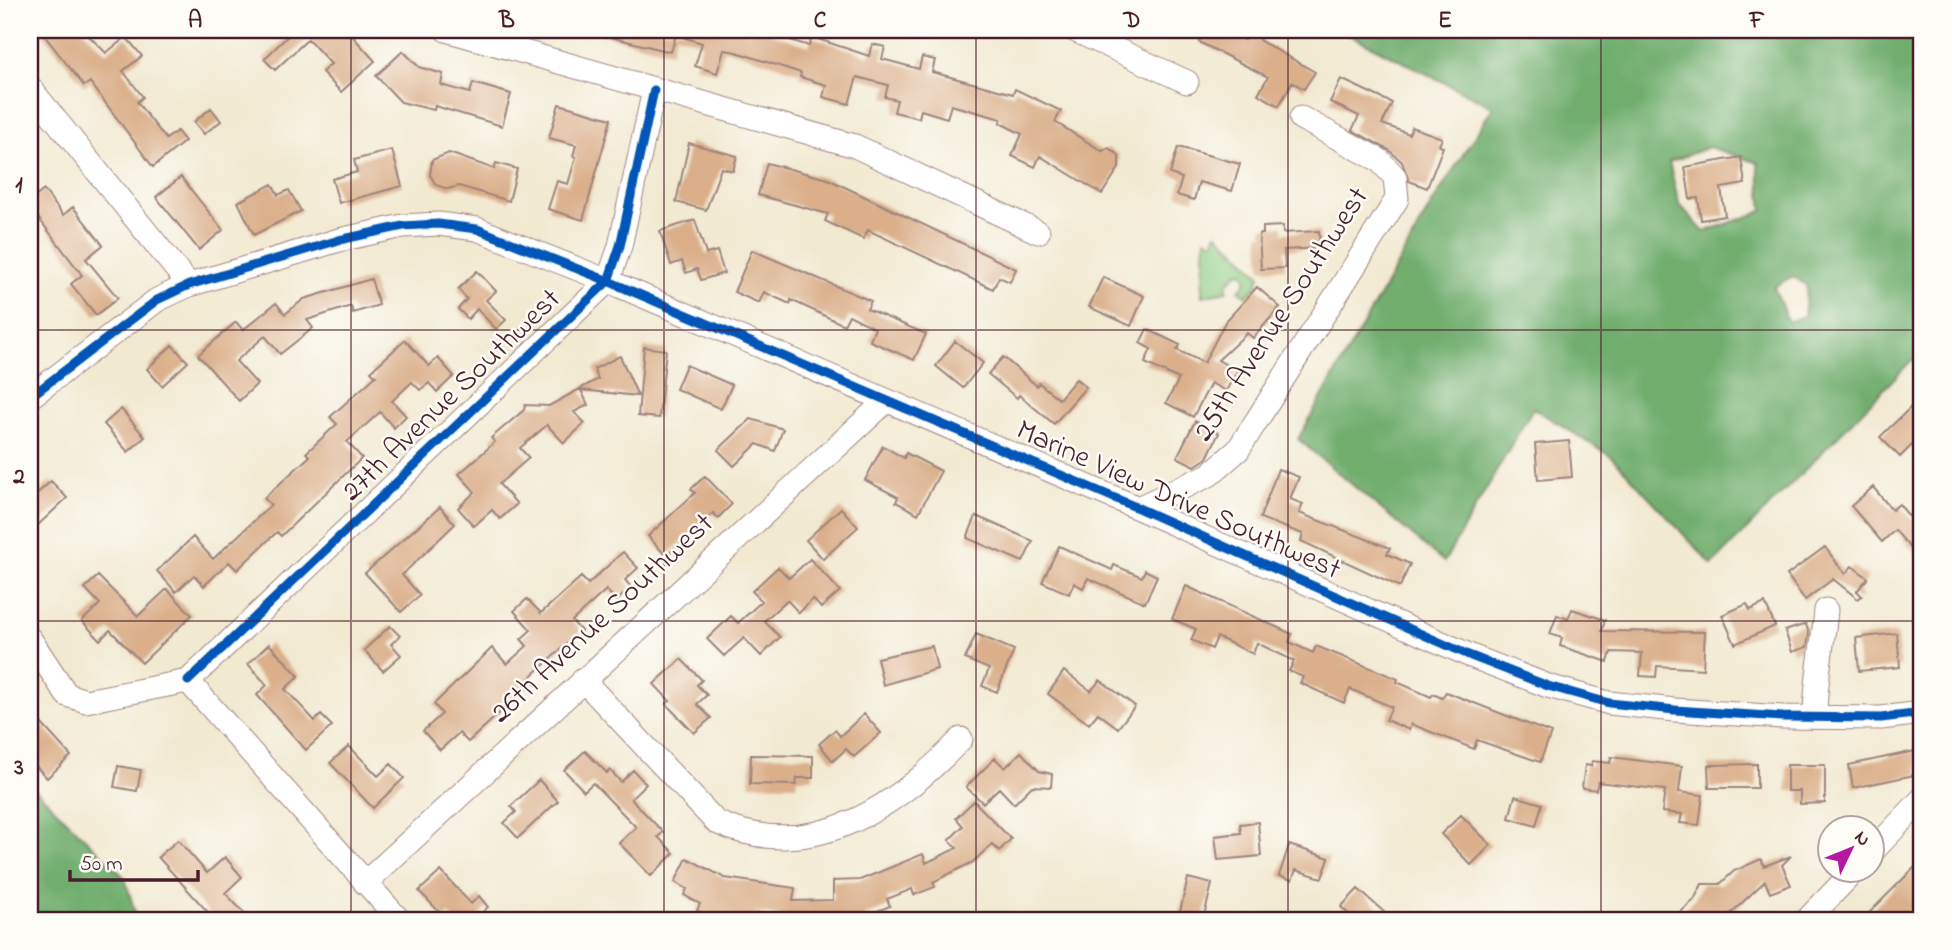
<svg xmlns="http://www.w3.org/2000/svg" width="1952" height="950" font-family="'Indie Flower',sans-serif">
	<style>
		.green { fill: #8cca80; stroke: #6b7456; stroke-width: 2 }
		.forest { fill: #71ae6e; stroke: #5e664c; stroke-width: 2; fill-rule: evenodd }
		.building { fill: #daaf8a }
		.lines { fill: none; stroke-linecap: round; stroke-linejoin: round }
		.minor-casing { stroke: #9e847e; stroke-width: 25 }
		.minor { stroke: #fff; stroke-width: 23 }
		.cycleway-casing { stroke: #fdfcf7; stroke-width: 13 }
		.cycleway { stroke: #0057b8; stroke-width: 9 }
		.grid { fill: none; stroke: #4a1f2b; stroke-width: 2; stroke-opacity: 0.55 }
		.labels { text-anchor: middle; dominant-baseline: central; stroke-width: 5; stroke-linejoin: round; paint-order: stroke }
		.street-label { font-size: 30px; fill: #4a1f2b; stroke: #fdfcf7 }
		.neatline { fill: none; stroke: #4a1f2b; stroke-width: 2.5 }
		.grid-label { font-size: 23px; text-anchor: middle; font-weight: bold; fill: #4a1f2b }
	</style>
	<rect width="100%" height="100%" fill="#fdfcf7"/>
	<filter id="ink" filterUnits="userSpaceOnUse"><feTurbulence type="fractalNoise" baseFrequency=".0143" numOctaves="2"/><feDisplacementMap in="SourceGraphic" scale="14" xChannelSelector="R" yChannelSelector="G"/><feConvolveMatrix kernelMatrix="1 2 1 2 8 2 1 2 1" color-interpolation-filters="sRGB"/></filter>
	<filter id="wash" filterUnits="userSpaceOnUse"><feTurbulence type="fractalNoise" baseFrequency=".00686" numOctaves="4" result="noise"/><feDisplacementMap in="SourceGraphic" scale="28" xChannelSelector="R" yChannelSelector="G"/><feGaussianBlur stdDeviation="1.57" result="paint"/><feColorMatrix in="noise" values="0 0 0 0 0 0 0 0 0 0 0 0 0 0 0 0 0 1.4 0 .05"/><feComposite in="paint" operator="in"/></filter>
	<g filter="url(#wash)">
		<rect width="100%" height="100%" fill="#f2e9d1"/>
		<path class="green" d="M1217 233 1260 275 1257 285 1247 296 1239 290 1247 281 1243 272 1237 273 1227 284V291L1202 296 1205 239 1213 242Z"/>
		<path class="forest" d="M1340 30H1922V355L1911 361 1712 565 1612 457 1533 408 1444 562 1298 439 1432 204 1493 107ZM1709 147 1758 163 1763 211 1704 232 1679 204 1669 162ZM1793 276 1807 286 1804 316 1788 322 1774 287Z
			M30 784 125 878 137 920H30Z"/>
		<g id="blocks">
			<path class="building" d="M40 30H83L106 53 126 37 142 56 123 71 143 97 137 102 166 139 177 131 185 141 153 167 90 82 84 86Z
				M294 30H347L375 61 341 92 322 72 331 64 308 39 275 70 264 59Z
				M603 30H740L751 33 752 30H759L809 46 812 37 869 56 872 44 885 47 882 59 919 69 922 57 935 60 932 72 1013 94 1015 89 1061 111 1055 122 1102 151 1108 148 1119 155V168L1102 194 1040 156 1035 167 1012 156 1022 134 1000 123 1001 119 951 105 947 118 921 110 919 118 894 112 897 100 885 97 888 85 857 77 849 104 823 97 826 85 800 77 801 73 736 52 724 50 717 73 695 66 702 43 676 35 671 52 602 35Z
				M1205 30H1223L1244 40 1249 30 1261 36 1259 40 1315 72 1304 89 1292 82 1279 106 1258 94 1268 77 1199 42Z
				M403 51 419 67 443 74 441 85 470 93 473 83 511 94 502 126 435 106 434 110 401 102 376 76Z
				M1341 79 1392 103 1382 124 1409 134 1412 127 1442 138 1439 146 1443 147 1427 188 1409 181 1402 162 1389 150 1352 130 1359 116 1330 102Z
				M559 104 611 119 583 220 548 209 557 181 568 184 576 157 573 156 576 145 549 138Z
				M211 108 221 121 204 134 194 122Z
				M689 143 737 156 733 171 721 168 706 210 676 202Z
				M1178 147 1240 164 1232 191 1199 182 1194 200 1177 195 1182 178 1170 174Z
				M392 150 402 186 339 203 332 179 357 172 354 160Z
				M449 153 494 169 496 163 517 169 509 201 459 186 448 189 436 185 430 175 432 160Z
				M1741 157 1745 184 1721 188 1725 216 1701 220 1698 198 1690 199 1685 167Z
				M767 163 828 179 1016 269 1010 282 999 277 993 289 868 230 863 239 825 221 828 214 758 195Z
				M181 177 223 230 199 250 156 197Z
				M272 184 278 195 289 190 301 211 254 235 238 202Z
				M44 190 63 215 73 207 103 245 86 259 118 298 96 315 71 284 82 275 30 207V201Z
				M695 220 706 254 717 251 724 273 701 280 697 269 686 273 682 261 671 265 660 231Z
				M1283 226V233L1319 231 1320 248 1284 250 1285 268 1261 269 1259 234H1263V227Z
				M752 250 871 301 867 309 926 334 914 360 870 341 875 328 849 315 844 325 791 300 790 304 764 292 759 303 734 292Z
				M477 271 496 291 486 300 506 320 496 329 477 309 468 319 458 309 467 299 458 289Z
				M1103 277 1144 296 1131 326 1089 307Z
				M371 279 379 305 353 313 351 306 307 320 313 328 280 354 265 336 236 361 257 384 239 401 198 355 236 322 243 330 276 303 285 314 304 299Z
				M1257 287 1280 307 1253 338 1247 333 1218 360 1237 371 1226 391 1211 383 1193 417 1166 403 1179 379 1145 363 1151 349 1140 343 1147 329 1180 345 1177 350 1204 363 1225 322Z
				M405 340 429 366 438 358 454 376 437 392 429 383 420 390 412 382 392 401 406 416 394 428 380 412 347 442 362 458 281 536 277 532 237 570 229 562 204 586 194 575 176 592 157 571 193 537 213 559 271 505 264 498 310 456 306 453 337 424 330 417 376 376 371 371Z
				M955 341 983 363 963 388 936 366Z
				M172 345 188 362 162 386 147 369Z
				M644 347 666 350 659 418 638 416Z
				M620 356 638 396 581 390 588 405 574 412 585 423 564 443 547 425 520 448 529 458 499 484 517 504 500 519 492 510 474 526 458 508 475 492 459 474 495 442 491 438 524 410 525 405 549 406 598 379 594 369Z
				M1003 357 1037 386 1039 383 1059 399 1076 379 1086 387 1054 424 1019 395 1017 398 988 374Z
				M686 365 732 385 721 409 676 389Z
				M1914 404 1922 413V435L1900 457 1880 437Z
				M121 409 145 437 128 452 104 424Z
				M751 419 783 429 775 451 757 444 734 466 718 450Z
				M1195 421 1219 433 1207 458 1195 466 1177 457Z
				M1569 441 1572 477 1538 480 1535 444Z
				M883 446 904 458 906 453 941 471 918 514 896 502 898 497 865 480Z
				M1278 469 1299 477 1290 499 1303 504 1299 513 1390 548 1387 554 1410 564 1400 587 1301 541 1303 534 1260 518Z
				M705 476 732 504 718 518 713 513 666 556 648 536 695 493 691 489Z
				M51 481 67 498 38 525 30 515V500Z
				M1873 487 1892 510 1899 504 1912 520 1922 511V562L1895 530 1882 542 1851 506Z
				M440 507 455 524 402 575 420 595 401 612 365 573Z
				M841 508 858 527 823 559 806 540Z
				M976 516 1033 541 1023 562 967 538Z
				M1059 546 1112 570 1114 565 1142 577 1145 570 1157 576 1145 603 1088 578 1083 588 1074 583 1069 594 1042 582Z
				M1825 547 1845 574 1852 566 1868 578 1857 591 1862 596 1858 599 1833 579 1805 600 1787 575Z
				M623 552 638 568 625 580 631 587 617 601 606 590 572 621 581 631 524 683 528 687 468 742 459 733 440 750 423 731 442 714 434 704 492 648 507 664 527 646 521 639 531 630 514 611 527 599 541 613 581 577 588 584Z
				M810 559 840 591 821 608 813 599 799 613 787 600 764 621 780 637 761 656 744 638 724 656 707 639 731 616 738 623 762 601 752 591 778 567 789 578Z
				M98 576 138 616 167 589 192 615 142 663 110 630 100 640 82 621 100 604 85 588Z
				M1186 586 1292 634 1289 642 1313 653 1316 646 1398 679 1397 682 1431 697 1433 694 1442 698 1446 692 1551 733 1540 762 1477 740 1474 749 1411 724 1409 730 1386 720 1392 707 1350 689 1344 703 1300 683 1303 677 1289 671 1294 661 1257 643 1253 654 1217 637 1212 649 1191 640 1196 629 1172 619Z
				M1765 603 1775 626 1735 644 1722 615 1747 604 1750 610Z
				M1572 609 1605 620 1602 631 1705 632 1703 669 1657 666 1656 677 1640 676 1642 653 1611 652 1608 662 1560 646 1562 638 1550 634 1557 615 1568 619Z
				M1806 624 1809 634 1807 647 1792 652 1785 631Z
				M390 626 400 636 391 644 401 655 383 671 364 650Z
				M1897 633 1900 667 1859 671 1856 638Z
				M976 634 1014 650 997 692 982 686 989 669 965 659Z
				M269 644 299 676 285 689 315 721 321 715 332 726 306 750 257 695 267 685 248 664Z
				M932 646 937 669 883 685 877 658Z
				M681 659 702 680 697 685 707 695 697 704 711 718 694 733 666 704 670 701 654 684Z
				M1064 671 1091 691 1100 680 1135 706 1118 728 1098 713 1089 724 1048 694Z
				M30 711 71 756 47 778 30 760Z
				M864 714 881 733 854 757 846 749 833 761 819 744 835 730 840 736Z
				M349 746 378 776 391 764 404 778 373 808 330 763Z
				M585 751 607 773 610 770 621 782 633 770 646 784 631 799 663 832 658 837 674 853 651 876 619 843 636 827 593 783 584 791 564 770Z
				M1915 751 1919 774 1853 788 1849 765Z
				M1021 752 1039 771 1052 774 1051 787 1032 786 1014 804 999 788 983 803 966 787 995 758 1005 768Z
				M751 755 813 756V778H797L796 785 750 784Z
				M1611 757 1682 766 1679 792 1703 795 1699 825 1680 823 1682 814 1662 812 1665 790 1598 782 1596 790 1582 788 1585 765 1591 766 1592 761 1610 763Z
				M1757 764V788H1709L1708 765Z
				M1787 765H1825V803L1800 804V791H1787Z
				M118 766 141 770 137 791 114 787Z
				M539 780 558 801 518 838 504 823 516 812 511 806Z
				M1515 796 1542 804 1536 826 1509 818Z
				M974 801 1011 839 999 851 992 844 973 862 933 882 935 887 914 895 912 889 887 899 890 906 865 916V920H805L757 913 756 920 711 918 697 910 700 904 684 895 687 889 675 882 687 858 725 878 795 888 793 901 833 900V881L860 880 923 854 926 863 957 848 949 840 963 826 956 818Z
				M1461 815 1491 845 1471 865 1441 834Z
				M1258 822 1261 856 1218 860 1215 836 1241 833 1240 824Z
				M178 840 207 873 225 857 242 877 225 893 251 920H215L158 857Z
				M1289 845 1329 858 1322 878 1296 870 1292 880 1279 876Z
				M1791 856 1782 865 1791 885 1770 893 1765 881 1724 920H1672L1694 900 1702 884H1720L1734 871 1761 859 1764 866Z
				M1922 860V899L1898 920H1862Z
				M441 871 471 904 479 896 488 907 474 920H455L449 914 445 918 419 891Z
				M1188 878 1212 884 1203 920H1178Z
				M1358 889 1393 920H1355L1341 907Z"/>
		</g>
	</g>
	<g filter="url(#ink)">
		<use href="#blocks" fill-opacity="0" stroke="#9e847e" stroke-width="2"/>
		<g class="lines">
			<g class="minor-casing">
				<path id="minor" d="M446 30 855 146 1038 232
					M1074 30 1187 82
					M30 88 189 285
					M30 397 157 300 189 285 339 240 403 226 438 224 477 229 608 281 1138 508 1471 656 1548 686 1609 703 1675 710 1783 717 1881 718 1922 713
					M1138 508 1209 475 1238 450 1397 199 1395 177 1379 160 1301 118
					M30 639 67 695 86 701 188 681 399 920
					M583 680 716 822C811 865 896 808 961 739
					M188 681 608 281 620 246 654 90
					M1815 717C1815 681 1823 646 1826 610
					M1871 853 1922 799
					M365 883 885 402
					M1807 920 1855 870"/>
			</g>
			<use href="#minor" class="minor"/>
			<g class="cycleway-casing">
				<path id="cycleway" d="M30 397 157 300 189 285 339 240 403 226 438 224 477 229 608 281 1138 508 1471 656 1548 686 1609 703 1675 710 1783 717 1881 718 1922 713
					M188 681 608 281 620 246 654 90"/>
			</g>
			<use href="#cycleway" class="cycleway"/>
		</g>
	</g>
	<path class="grid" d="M351 30V920M664 30V920M976 30V920M1288 30V920M1601 30V920M30 330H1922M30 621H1922"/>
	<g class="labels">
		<g class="street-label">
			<text transform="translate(1282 315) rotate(-57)">25th Avenue Southwest</text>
			<text transform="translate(452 396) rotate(-44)">27th Avenue Southwest</text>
			<text transform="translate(1178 501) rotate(24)">Marine View Drive Southwest</text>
			<text transform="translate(603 619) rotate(-43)">26th Avenue Southwest</text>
		</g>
	</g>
	<rect width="1952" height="950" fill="none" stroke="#fdfcf7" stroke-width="77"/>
	<g transform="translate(1851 849) rotate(47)"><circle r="33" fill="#fdfcf7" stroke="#b5a4a5" stroke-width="2"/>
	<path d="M0-5L12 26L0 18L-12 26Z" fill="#b5179e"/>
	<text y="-10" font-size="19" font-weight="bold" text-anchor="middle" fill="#4a1f2b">N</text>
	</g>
	<path d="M70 870v10h128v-10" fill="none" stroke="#4a1f2b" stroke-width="3.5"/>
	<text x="80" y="870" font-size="21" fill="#4a1f2b" stroke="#fdfcf7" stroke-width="5" paint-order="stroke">50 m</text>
	<rect x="38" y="38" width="1875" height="874" class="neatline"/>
	<g class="grid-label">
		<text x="195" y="27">A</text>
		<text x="507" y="27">B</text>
		<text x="820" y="27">C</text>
		<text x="1132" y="27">D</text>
		<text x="1445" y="27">E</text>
		<text x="1757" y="27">F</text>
		<text x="19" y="192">1</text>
		<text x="19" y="483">2</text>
		<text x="19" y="774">3</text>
	</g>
</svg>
